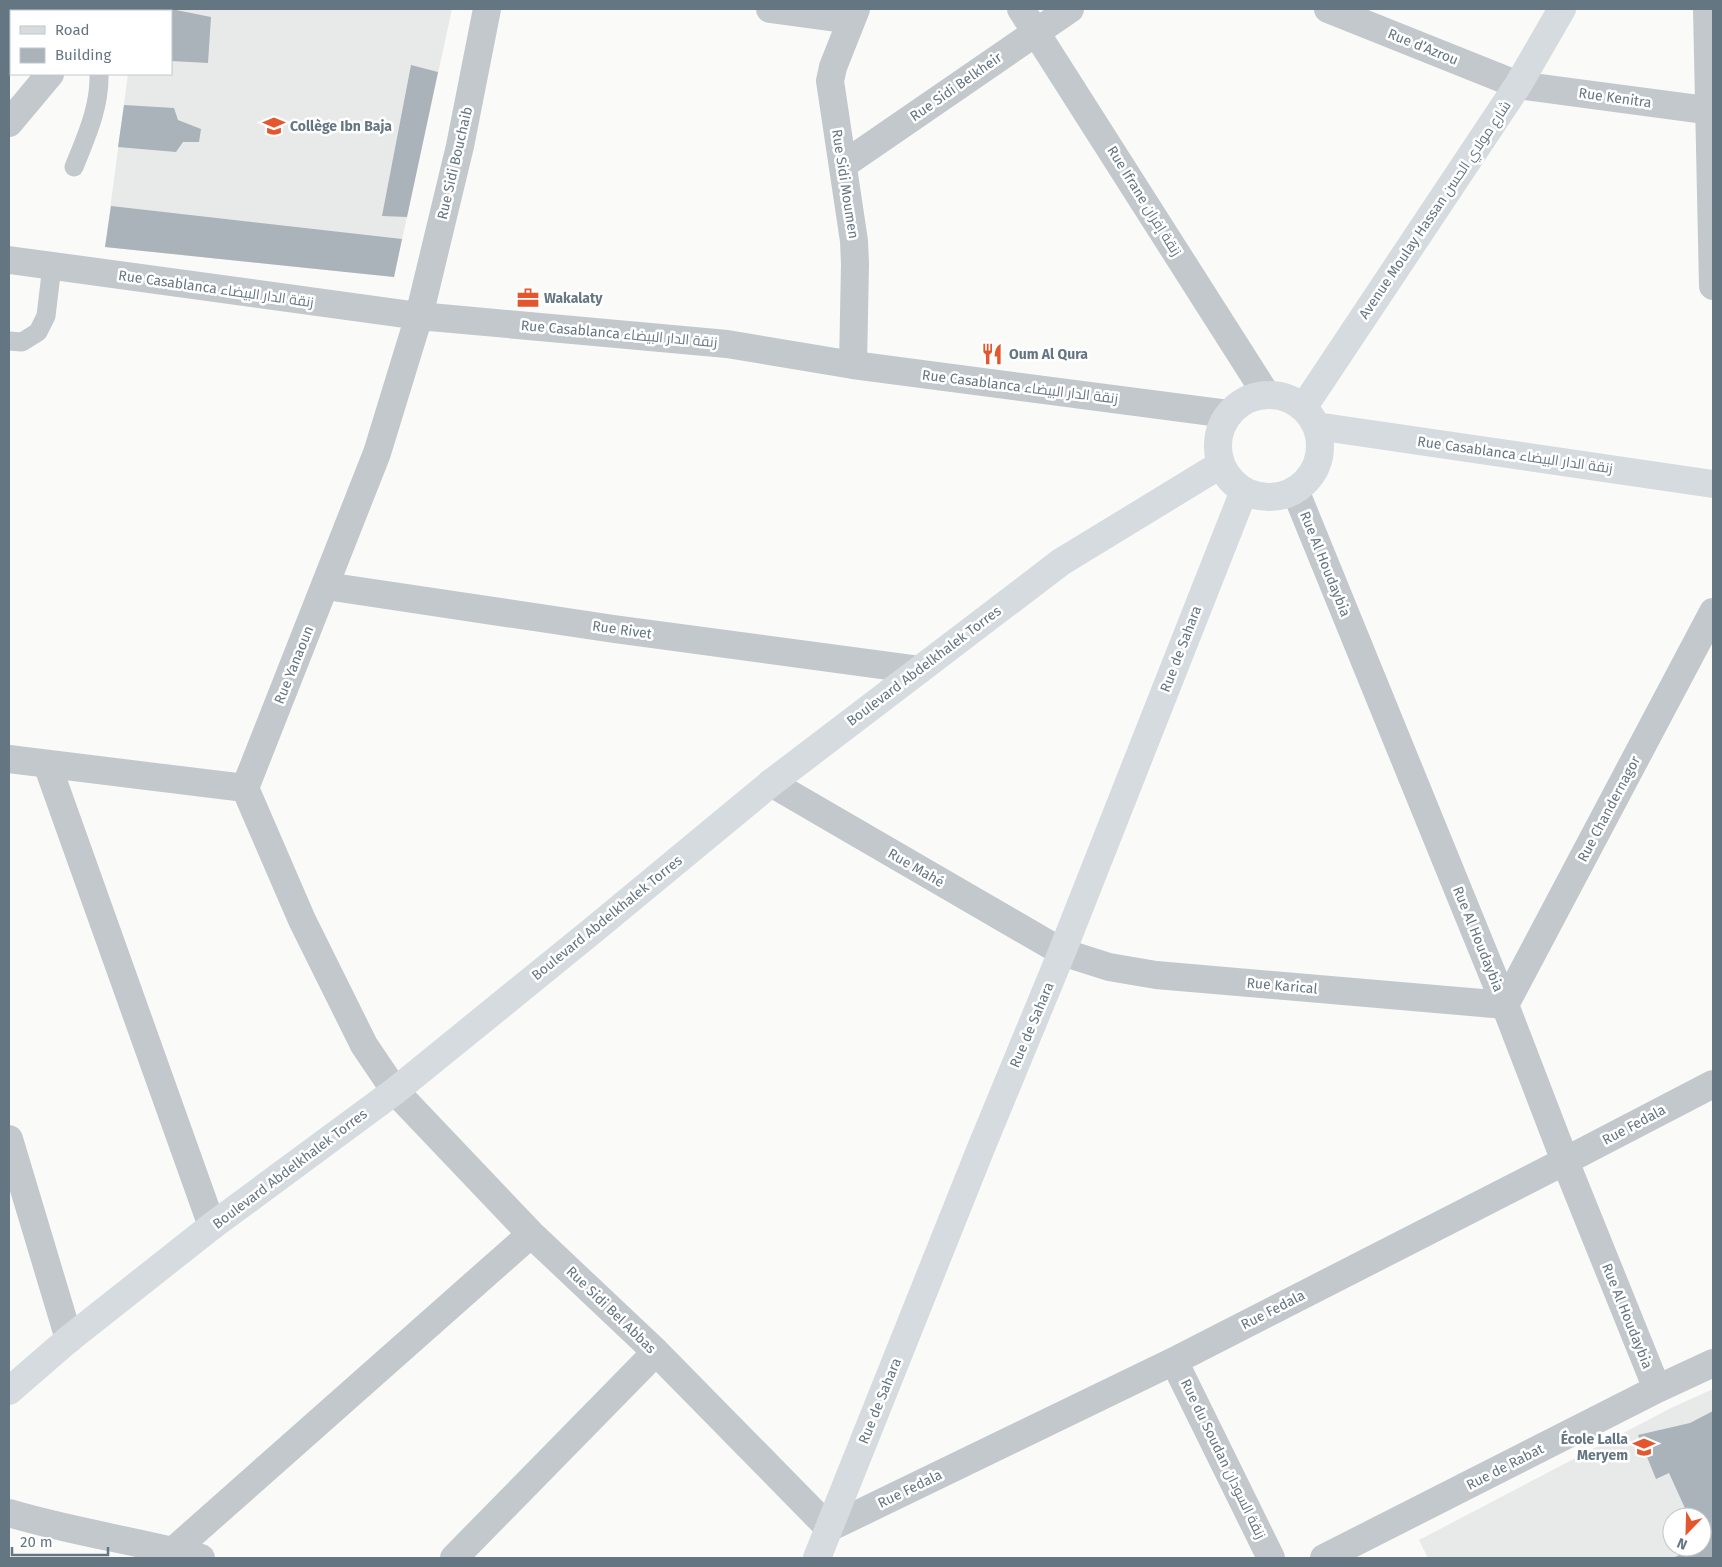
<svg xmlns="http://www.w3.org/2000/svg" width="1722" height="1567" font-family="'Fira Sans',Cairo,sans-serif">
	<style>
		.built { fill: #e8e9e9; fill-rule: evenodd }
		.building { fill: #aab3b9 }
		.lines { fill: none; stroke-linecap: round; stroke-linejoin: round }
		.lane { stroke: #c3c8cc; stroke-width: 19 }
		.street { stroke: #c3c8cc; stroke-width: 28 }
		.secondary { stroke: #d6dbdf; stroke-width: 28 }
		.labels { text-anchor: middle; dominant-baseline: central; stroke-width: 5; stroke-linejoin: round; paint-order: stroke }
		.street-label { font-size: 14px; fill: #657683; stroke: #fff }
		.poi-label { font-size: 14px; font-weight: bold; fill: #657683; stroke: #fff; text-anchor: start }
	</style>
	<rect width="100%" height="100%" fill="#fafaf8"/>
	<path class="built" d="M136 9H452L394 277 105 247 128 74H171V11H136Z
		M1713 1389V1558H1428L1419 1540 1671 1408ZM1672 1517H1702V1547H1672Z"/>
	<path class="building" d="M136 9H171L211 17 208 63 171 61V11H136Z
		M411 65 438 72 407 217 382 216Z
		M124 105 174 108 178 120 201 129 199 142H183L176 152 118 147Z
		M111 206 402 239 394 277 105 247Z
		M1713 1411V1558H1673L1696 1547H1702V1517H1689L1669 1473 1656 1479 1638 1435 1690 1423Z"/>
	<g class="lines">
		<path class="lane" d="M74 167C86 137 100 107 99 74
			M9 341 22 342 38 332 46 316 52 266"/>
		<path class="street" d="M770 9 851 20
			M1021 9 1266 394
			M1328 9 1518 85 1713 111
			M1707 9 1713 286
			M104 11 107 9
			M9 123 50 74
			M843 165 1070 9
			M9 260 419 316 727 344 853 365 1228 414
			M853 365 855 264 854 241 830 81 833 67 856 9
			M1295 490 1505 1005 1565 1161 1657 1389
			M326 586 614 629 919 670
			M9 759 245 788
			M47 764 212 1226
			M771 783 1062 952 1109 967 1156 975 1505 1005 1713 612
			M245 788 302 920 364 1045 395 1091 531 1234 656 1352 829 1528 1174 1361 1565 1161 1713 1084
			M245 788 377 453 419 316 460 146 487 9
			M9 1139 69 1339
			M1174 1361 1271 1558
			M9 1513C72 1532 138 1541 201 1558
			M173 1551 531 1234
			M454 1558 656 1352
			M1324 1558 1657 1389 1713 1363"/>
		<path class="secondary" d="M1218 446a51 51 0 1 1 102 0a51 51 0 1 1-102 0Z
			M1303 408 1518 85 1562 9
			M1316 426 1713 484
			M9 1391 69 1339 212 1226 395 1091 592 931 771 783 1061 562 1220 465
			M817 1558 981 1148 1062 952 1244 491"/>
	</g>
	<defs>
		<g id="school-bare" transform="scale(1.725)"><path d="M0-5L7-2L0 1L-7-2ZM-4 1L0 2.5L4 1V4Q0 6-4 4Z" fill="#e4572e" stroke="#fff" stroke-width="2.5" paint-order="stroke"/></g>
		<g id="office-bare" transform="scale(1.725)"><path d="M-6-3h4V-5.5h4V-3h4V5H-6ZM-1-4.5V-3h2v-1.5ZM-6 0V1H6V0Z" fill="#e4572e" stroke="#fff" stroke-width="2.5" paint-order="stroke"/></g>
		<g id="restaurant-bare" transform="scale(1.725)"><path d="M-5-6h1v4h1v-4h1v4h1v-4h1v5L-1.5 .5V6h-2V.5L-5-1ZM5-6V6H3V1.5H1.5Q1.5-4 5-6Z" fill="#e4572e" stroke="#fff" stroke-width="2.5" paint-order="stroke"/></g>
	</defs>
	<g fill-rule="evenodd">
		<use href="#school-bare" x="274" y="126"/>
		<use href="#office-bare" x="528" y="298"/>
		<use href="#restaurant-bare" x="992" y="354"/>
		<use href="#school-bare" x="1644" y="1447"/>
	</g>
	<g class="labels">
		<g class="street-label">
			<text transform="translate(1423 47) rotate(22)">Rue d’Azrou</text>
			<text transform="translate(956 87) rotate(-35)">Rue Sidi Belkheir</text>
			<text transform="translate(1615 98) rotate(8)">Rue Kenitra</text>
			<text transform="translate(455 163) rotate(-77)">Rue Sidi Bouchaib</text>
			<text transform="translate(845 184) rotate(81)">Rue Sidi Moumen</text>
			<text transform="translate(1144 201) rotate(58)">Rue Ifrane زنقة إفران</text>
			<text transform="translate(1435 210) rotate(-56)">Avenue Moulay Hassan شارع مولاي الحسن</text>
			<text transform="translate(216 289) rotate(8)">Rue Casablanca زنقة الدار البيضاء</text>
			<text transform="translate(619 334) rotate(5)">Rue Casablanca زنقة الدار البيضاء</text>
			<text transform="translate(1020 387) rotate(7)">Rue Casablanca زنقة الدار البيضاء</text>
			<text transform="translate(1515 455) rotate(8)">Rue Casablanca زنقة الدار البيضاء</text>
			<text transform="translate(1325 564) rotate(68)">Rue Al Houdaybia</text>
			<text transform="translate(622 630) rotate(8)">Rue Rivet</text>
			<text transform="translate(1181 649) rotate(-69)">Rue de Sahara</text>
			<text transform="translate(294 665) rotate(-68)">Rue Yanaoun</text>
			<text transform="translate(924 666) rotate(-37)">Boulevard Abdelkhalek Torres</text>
			<text transform="translate(1609 809) rotate(-62)">Rue Chandernagor</text>
			<text transform="translate(916 868) rotate(30)">Rue Mahé</text>
			<text transform="translate(607 918) rotate(-39)">Boulevard Abdelkhalek Torres</text>
			<text transform="translate(1478 939) rotate(68)">Rue Al Houdaybia</text>
			<text transform="translate(1282 986) rotate(5)">Rue Karical</text>
			<text transform="translate(1032 1025) rotate(-67)">Rue de Sahara</text>
			<text transform="translate(1634 1125) rotate(-28)">Rue Fedala</text>
			<text transform="translate(290 1169) rotate(-37)">Boulevard Abdelkhalek Torres</text>
			<text transform="translate(611 1310) rotate(44)">Rue Sidi Bel Abbas</text>
			<text transform="translate(1273 1310) rotate(-27)">Rue Fedala</text>
			<text transform="translate(1627 1316) rotate(68)">Rue Al Houdaybia</text>
			<text transform="translate(880 1401) rotate(-68)">Rue de Sahara</text>
			<text transform="translate(1223 1459) rotate(64)">Rue du Soudan زنقة السودان</text>
			<text transform="translate(1505 1467) rotate(-27)">Rue de Rabat</text>
			<text transform="translate(910 1489) rotate(-26)">Rue Fedala</text>
		</g>
		<g class="poi-label">
			<text x="290" y="126">Collège Ibn Baja</text>
			<text x="544" y="298">Wakalaty</text>
			<text x="1009" y="354">Oum Al Qura</text>
			<text x="1628" y="1439" text-anchor="end">École Lalla<tspan x="1628" dy="16">Meryem</tspan></text>
		</g>
	</g>
	<rect width="1722" height="1567" fill="none" stroke="#657683" stroke-width="20"/>
	<rect x="10" y="10" width="162" height="65" fill="#ffffff" stroke="#c1c8cd"/>
	<rect x="20" y="26" width="25" height="8" fill="#d6dbdf" stroke="#c1c8cd"/>
	<text x="55" y="35" font-size="15" fill="#657683">Road</text>
	<rect x="20" y="48" width="25" height="15" fill="#aab3b9" stroke="#c1c8cd"/>
	<text x="55" y="60" font-size="15" fill="#657683">Building</text>
	<g transform="translate(1687 1532) rotate(203)"><circle r="24" fill="#ffffff" stroke="#c1c8cd"/>
	<path d="M0-4L9 19L0 12L-9 19Z" fill="#e4572e"/>
	<text y="-8" font-size="14" font-weight="bold" text-anchor="middle" fill="#657683">N</text>
	</g>
	<path d="M12 1547v8h96v-8" fill="none" stroke="#657683" stroke-width="2.5"/>
	<text x="20" y="1547" font-size="15" fill="#657683" stroke="#ffffff" stroke-width="4" paint-order="stroke">20 m</text>
</svg>
